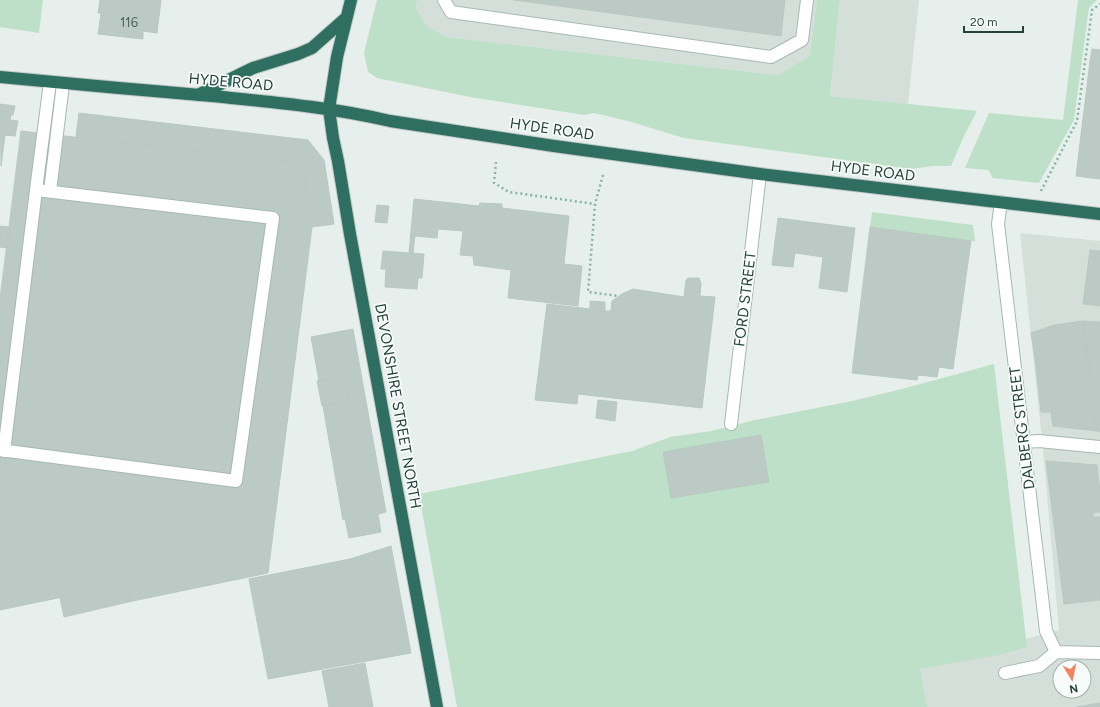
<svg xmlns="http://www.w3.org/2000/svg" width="1100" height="707" font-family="Figtree,sans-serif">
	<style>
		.built { fill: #d4dfda; fill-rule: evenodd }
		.green { fill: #bfe0c8 }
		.building { fill: #bbcac4; stroke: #b8c9c2 }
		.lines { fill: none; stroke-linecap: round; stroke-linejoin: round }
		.minor-casing { stroke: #a8b8b2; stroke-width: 14 }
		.highway-casing { stroke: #c2cac8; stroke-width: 14 }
		.path { stroke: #86b3a5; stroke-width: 2.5; stroke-dasharray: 2 3; stroke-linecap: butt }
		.minor { stroke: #fff; stroke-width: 12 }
		.highway { stroke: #2f6f62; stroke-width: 12 }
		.labels { text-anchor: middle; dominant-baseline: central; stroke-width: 3.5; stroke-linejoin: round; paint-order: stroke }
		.number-label { font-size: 13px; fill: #4a645c }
		.street-label { font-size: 15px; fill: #24423a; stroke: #f7fbf9 }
	</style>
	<rect width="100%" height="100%" fill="#e6efeb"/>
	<path class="built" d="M417 0H817L810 55 778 75 447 37 427 26 416 9Z
		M840 0H919L908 104 830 96Z
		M1020 233 1100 241V707H924L917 667 1059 630 1043 449ZM1060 667H1084V691H1060Z"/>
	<path class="green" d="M0 0H43L39 33 0 27Z
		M377 0H417L416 9 427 26 447 37 778 75 810 55 817 0H840L830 96 977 111 964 136 951 166H933L911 169 684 138 628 121 594 113 584 115 470 97 377 78 368 72 364 53Z
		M1078 0H1097L1089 8 1074 120 1039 183 993 178 988 170 965 168 989 113 1063 120Z
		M872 212 973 225 975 241H971L870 227Z
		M994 364 1027 647 1003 654 920 669 927 707H457L419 494 632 451 662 440 670 437 711 431 755 420 852 401 902 389Z"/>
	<path class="building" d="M100 0H161L157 33 143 31V39L98 34 101 13H98Z
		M514 0H785L781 36Z
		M1092 49 1100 50V62L1090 61Z
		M1090 61 1100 62V179L1076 176Z
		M0 104 15 106 13 115H11L10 120 18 121 15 136 5 135 1 166Z
		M79 113 308 140 324 160 334 224 312 227 303 170 291 162 76 137Z
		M21 131 291 162 303 170 312 227 268 573 128 602 130 583 0 610V299Z
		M414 199 479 206 480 203 502 204V208L569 216 564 264 582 266 578 306 508 298 511 270 474 265 473 256 460 255 463 231 438 229 437 238 415 236 413 253 424 254 422 278H418L417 289 385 287 386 269H381L383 251 409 253Z
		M377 205 389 206 387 223 375 222Z
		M778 218 855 228 847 292 819 288 823 257 795 253 793 267 772 265Z
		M0 226 9 227 7 248 0 247Z
		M870 227 971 241 953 369 939 367 937 377 918 375 917 380 852 373Z
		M1090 250 1100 251V306L1083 304Z
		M688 278H699L701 283 700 296 715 297 702 408 578 394 577 404 535 400 547 304 590 309V301L605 302V311H611L612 301 622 294 633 289 684 297 686 280Z
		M1083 321 1087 350 1035 358 1031 333 1054 325Z
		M1083 321 1100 322V432L1097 431Z
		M353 329 386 512 378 514 381 532 349 538 345 519 343 520 323 406 349 401 345 377 319 381 311 337Z
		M1087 350 1097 431 1053 426 1051 412H1041L1035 358Z
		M345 377 349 401 322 406 317 381Z
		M598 400 617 402 615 421 596 418Z
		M761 435 769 482 671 498 663 452Z
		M1046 461 1097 465 1100 492V512L1093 513V517H1100V600L1064 604Z
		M391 546 411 653 268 679 249 579 350 559Z
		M130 583 128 602 64 617 60 598Z
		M365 663 373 707H329L322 671Z
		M1100 703V707H1077Z"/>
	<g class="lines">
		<g class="minor-casing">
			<path id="minor" d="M444 0 451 12 771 57 802 40 807 0
				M36 190 50 82
				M50 191 63 84
				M1001 202 998 224 1046 631 1056 652
				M731 424 760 174
				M1024 442 1039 441 1100 447
				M0 450 236 481 273 218 36 190 4 451
				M1005 673 1039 666 1056 652 1100 653"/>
		</g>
		<g class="highway-casing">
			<path id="highway" d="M351 0 337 57 329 109 333 138 338 161 350 234 437 707
				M0 77C71 84 141 90 212 96 271 102 331 107 390 121L554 146 760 174 1100 214
				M198 95 253 68 298 54 312 48 347 17"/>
		</g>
		<path class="path" d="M496 162 494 183 509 192 595 204
			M603 175 595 204 588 292 619 296
			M1041 191 1077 121 1092 10 1100 4"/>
		<use href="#minor" class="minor"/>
		<use href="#highway" class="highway"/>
	</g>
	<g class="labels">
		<g class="number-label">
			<text x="129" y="22">116</text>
		</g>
		<g class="street-label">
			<text transform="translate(231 82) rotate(5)">HYDE ROAD</text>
			<text transform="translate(552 129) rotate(8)">HYDE ROAD</text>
			<text transform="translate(873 171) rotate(7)">HYDE ROAD</text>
			<text transform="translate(745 299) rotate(-83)">FORD STREET</text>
			<text transform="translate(398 406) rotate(80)">DEVONSHIRE STREET NORTH</text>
			<text transform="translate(1022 428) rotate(-97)">DALBERG STREET</text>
		</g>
	</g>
	<g transform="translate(1072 679) rotate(170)"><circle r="19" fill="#f7fbf9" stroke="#a3b1ad"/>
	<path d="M0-3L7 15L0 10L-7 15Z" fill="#f4845f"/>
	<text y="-6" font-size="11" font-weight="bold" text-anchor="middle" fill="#24423a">N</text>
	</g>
	<path d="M964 26v6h59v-6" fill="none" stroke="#24423a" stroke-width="2"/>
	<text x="970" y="26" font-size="12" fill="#24423a" stroke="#f7fbf9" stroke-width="3" paint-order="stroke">20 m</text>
</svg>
